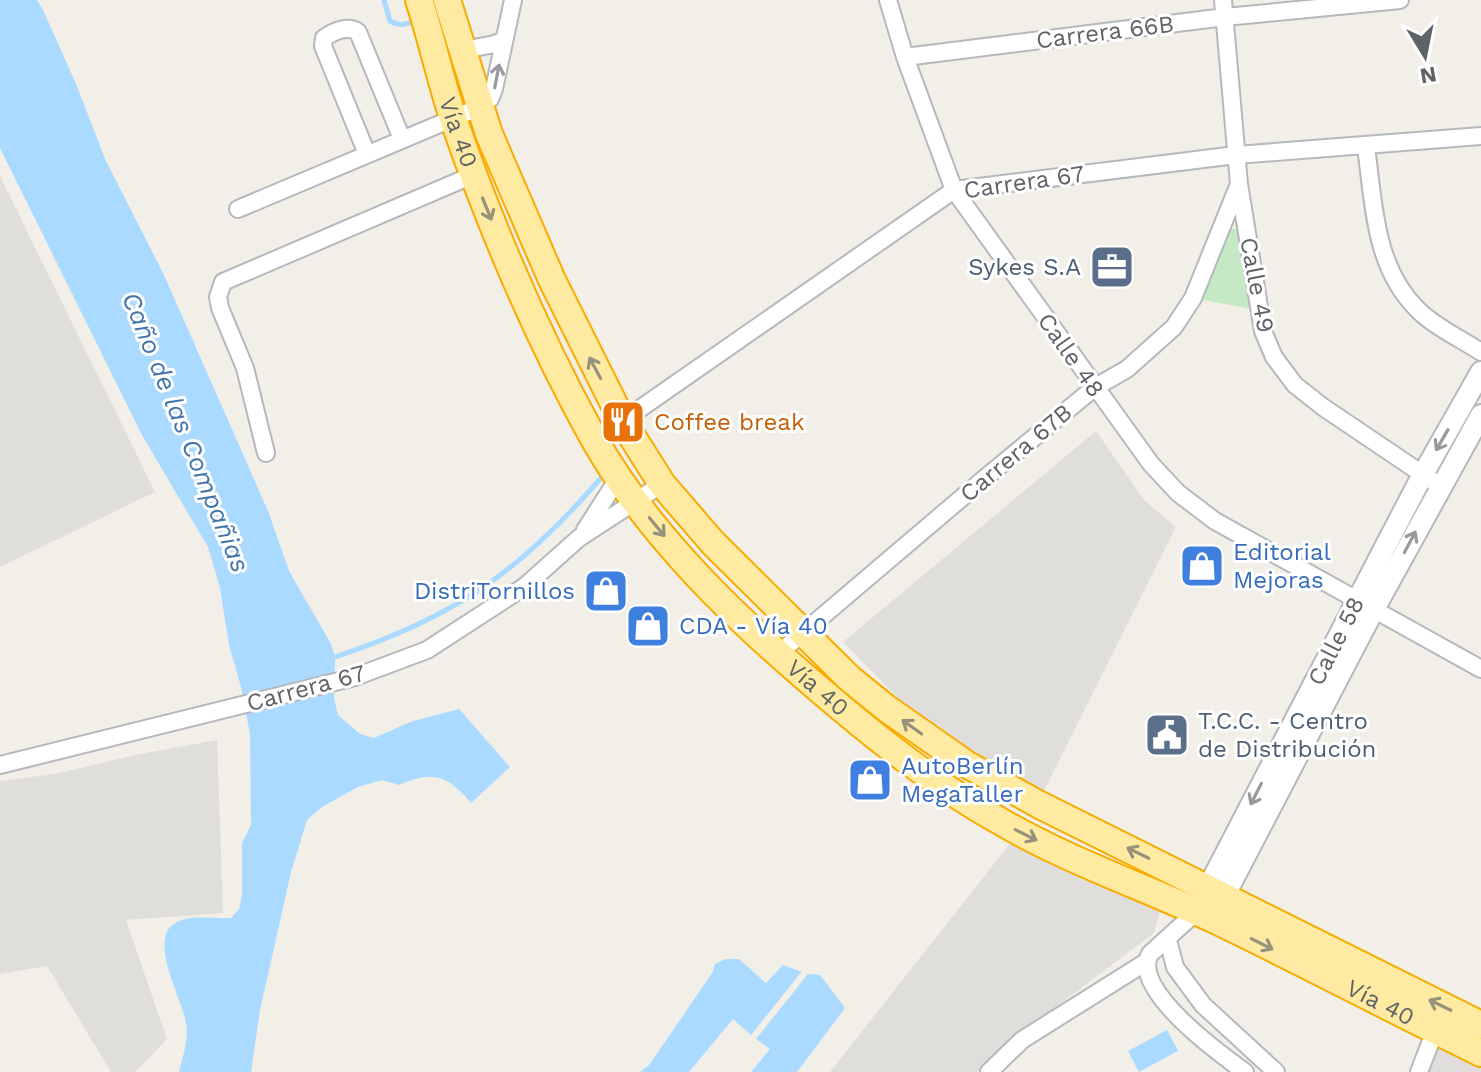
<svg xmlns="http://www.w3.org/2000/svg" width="1481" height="1072" font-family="'Work Sans',sans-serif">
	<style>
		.industrial { fill: #e0deda }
		.park { fill: #c5e8c5 }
		.water { fill: #aadaff }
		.pier { fill: #f1efe8 }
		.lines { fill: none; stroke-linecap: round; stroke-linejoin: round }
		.stream { stroke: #aadaff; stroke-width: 5 }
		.minor-casing { stroke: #b5b8bc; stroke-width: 20 }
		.tertiary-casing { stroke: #b5b8bc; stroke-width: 24 }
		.trunk-casing { stroke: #f9ab00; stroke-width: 30 }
		.minor { stroke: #fff; stroke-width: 16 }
		.tertiary { stroke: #fff; stroke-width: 20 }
		.trunk { stroke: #feeaa1; stroke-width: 26 }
		.oneway { stroke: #979a9d }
		.oneway2 { stroke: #97927c }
		.labels { text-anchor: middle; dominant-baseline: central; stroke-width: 6; stroke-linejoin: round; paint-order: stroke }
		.street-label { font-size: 24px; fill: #5f6368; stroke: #fff }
		.service-label { font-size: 24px; fill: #4e5e75; stroke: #fff; text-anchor: end }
		.food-label { font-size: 24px; fill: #c56008; stroke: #fff; text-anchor: start }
		.shop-label { font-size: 24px; fill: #366cbe; stroke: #fff; text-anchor: start }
		.water-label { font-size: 26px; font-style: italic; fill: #4174aa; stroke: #fff }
	</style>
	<rect width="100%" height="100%" fill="#f1efe8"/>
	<path class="industrial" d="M0 176 155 492 0 567Z
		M1096 431 1144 500 1176 527 1044 791 978 755 902 702 843 642Z
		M217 740 223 913 126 920 167 1039 135 1072H111L47 966 0 974V781L55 774 135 755Z
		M1012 841 1160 911 1154 933 1020 1034 977 1072H830Z
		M1436 1047 1481 1068V1072H1426Z"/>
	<path class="park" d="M1229 229H1240L1251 309 1199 299Z"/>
	<path class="water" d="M0 0H37L43 10 77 86 105 159 164 275 268 511 289 571 331 644 335 657 334 698 338 715 360 734 374 738 410 722 459 709 510 767 471 803C448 775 433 770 399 785L382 780 358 787 322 807 307 820 291 872 260 1010 251 1072H179C183 1057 189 1038 186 1023 183 1000 147 940 175 923 190 914 214 919 231 918L239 909 242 895V843L251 825 250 734 241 687 229 645 220 588 208 547 142 435 0 148Z
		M726 959H739L766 983 783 965 808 974 820 975 845 1008 797 1072H640L650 1064 712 973 715 964Z
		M1167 1030 1178 1051 1139 1072 1128 1051Z"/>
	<path class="pier" d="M803 970 808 974 756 1039 770 1049 751 1072H689L733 1019 751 1035Z"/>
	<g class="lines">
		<path class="stream" d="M384 0 390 21C400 27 407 24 417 20
			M335 657C453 618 519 573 600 479"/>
		<g class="minor-casing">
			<path id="minor" d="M888 0 905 57 954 190 1151 464 1178 493 1215 521 1481 669
				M1223 0 1239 184 1263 331 1274 357 1295 385 1323 407 1440 486
				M463 50 495 44 504 40
				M905 57 1225 17 1400 0
				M1366 147C1374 204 1374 267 1418 310 1435 327 1461 339 1481 352
				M367 154 323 46 324 38C334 31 348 25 358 32L402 139
				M238 209 480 107 490 99 494 89 513 0
				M595 440 954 190 1236 155 1481 136
				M266 453 245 368 220 308 218 297 223 282 473 175
				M585 530 619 477
				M778 654 985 478 1094 388 1127 369 1174 327 1193 298 1239 184
				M0 765 355 677 427 650 524 587 579 538 662 484
				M1196 912 1150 954C1130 989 1220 1054 1245 1072
				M1168 940 1175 967 1203 1005 1276 1072
				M989 1072 1022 1040 1146 962
				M1419 1072 1435 1031"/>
		</g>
		<g class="tertiary-casing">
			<path id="tertiary" d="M1201 901 1422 476 1481 372
				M1218 908 1373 611 1481 415"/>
		</g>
		<g class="trunk-casing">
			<g id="trunk">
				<path id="s1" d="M419 0C432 40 441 82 454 121 492 230 538 338 594 439 650 537 735 618 820 690 876 738 934 784 998 820 1066 860 1142 886 1213 919 1303 962 1391 1009 1481 1053"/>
				<path d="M447 0 489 134 552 280 623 422 662 484 713 543 849 678 886 708 966 764 1038 804 1481 1025"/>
			</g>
		</g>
		<use href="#minor" class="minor"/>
		<use href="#tertiary" class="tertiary"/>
		<use href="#trunk" class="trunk"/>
	</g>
	<defs><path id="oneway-shaft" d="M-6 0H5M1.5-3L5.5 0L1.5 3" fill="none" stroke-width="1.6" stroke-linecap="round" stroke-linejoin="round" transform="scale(2)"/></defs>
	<g class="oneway">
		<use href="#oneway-shaft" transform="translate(497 76) rotate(-79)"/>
		<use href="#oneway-shaft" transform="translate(1442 440) rotate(120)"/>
		<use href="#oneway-shaft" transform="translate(1410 542) rotate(-62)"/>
		<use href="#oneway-shaft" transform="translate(1256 794) rotate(117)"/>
	</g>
	<g class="oneway2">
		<use href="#oneway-shaft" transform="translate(487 209) rotate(68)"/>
		<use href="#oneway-shaft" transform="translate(595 368) rotate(-118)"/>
		<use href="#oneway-shaft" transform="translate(657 527) rotate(50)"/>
		<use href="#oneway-shaft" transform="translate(912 727) rotate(-144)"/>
		<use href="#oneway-shaft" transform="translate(1026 835) rotate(27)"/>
		<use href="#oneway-shaft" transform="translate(1138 853) rotate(-154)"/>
		<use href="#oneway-shaft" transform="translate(1262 944) rotate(27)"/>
		<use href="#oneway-shaft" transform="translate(1440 1005) rotate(-154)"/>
	</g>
	<defs>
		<g id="office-square" transform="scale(2.3)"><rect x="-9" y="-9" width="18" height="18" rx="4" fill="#5c6f8a" stroke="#fff"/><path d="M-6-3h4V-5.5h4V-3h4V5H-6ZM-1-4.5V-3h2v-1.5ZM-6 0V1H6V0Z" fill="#fff"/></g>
		<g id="restaurant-square" transform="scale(2.3)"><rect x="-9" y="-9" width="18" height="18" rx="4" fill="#e8710a" stroke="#fff"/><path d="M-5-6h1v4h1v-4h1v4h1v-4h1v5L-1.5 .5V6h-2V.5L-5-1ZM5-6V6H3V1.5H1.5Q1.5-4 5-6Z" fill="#fff"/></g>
		<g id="shop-square" transform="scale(2.3)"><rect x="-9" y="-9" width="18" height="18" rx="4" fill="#3f7fe0" stroke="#fff"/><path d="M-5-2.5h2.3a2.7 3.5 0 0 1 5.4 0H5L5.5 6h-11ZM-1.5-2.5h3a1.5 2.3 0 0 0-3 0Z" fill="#fff"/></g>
		<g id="civic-square" transform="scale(2.3)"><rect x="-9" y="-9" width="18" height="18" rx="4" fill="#5c6f8a" stroke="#fff"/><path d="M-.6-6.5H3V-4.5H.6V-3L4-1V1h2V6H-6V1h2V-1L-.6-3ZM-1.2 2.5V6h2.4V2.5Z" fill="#fff"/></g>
	</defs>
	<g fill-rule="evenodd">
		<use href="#office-square" x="1112" y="267"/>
		<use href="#restaurant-square" x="623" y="422"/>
		<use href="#shop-square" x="1202" y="566"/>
		<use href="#shop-square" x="606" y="591"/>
		<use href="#shop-square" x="648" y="626"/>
		<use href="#civic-square" x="1167" y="735"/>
		<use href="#shop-square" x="870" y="780"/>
	</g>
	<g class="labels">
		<g class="street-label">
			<text transform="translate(1105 32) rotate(-7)">Carrera 66B</text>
			<text stroke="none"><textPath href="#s1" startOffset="138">Vía 40</textPath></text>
			<text transform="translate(1024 182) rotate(-8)">Carrera 67</text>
			<text transform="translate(1257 285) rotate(79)">Calle 49</text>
			<text transform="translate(1071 355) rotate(55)">Calle 48</text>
			<text transform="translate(1016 453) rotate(-40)">Carrera 67B</text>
			<text transform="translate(1336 641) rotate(-63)">Calle 58</text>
			<text transform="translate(306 688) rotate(-15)">Carrera 67</text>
			<text stroke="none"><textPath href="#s1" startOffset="810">Vía 40</textPath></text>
			<text stroke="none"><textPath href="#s1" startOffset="1458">Vía 40</textPath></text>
		</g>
		<g class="service-label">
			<text x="1081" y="267">Sykes S.A</text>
			<text x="1198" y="721" text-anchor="start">T.C.C. - Centro<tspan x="1198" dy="28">de Distribución</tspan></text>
		</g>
		<g class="food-label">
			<text x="654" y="422">Coffee break</text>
		</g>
		<g class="shop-label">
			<text x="1233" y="552">Editorial<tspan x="1233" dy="28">Mejoras</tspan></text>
			<text x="575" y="591" text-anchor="end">DistriTornillos</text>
			<text x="679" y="626">CDA - Vía 40</text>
			<text x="901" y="766">AutoBerlín<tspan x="901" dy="28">MegaTaller</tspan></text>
		</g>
		<g class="water-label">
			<text transform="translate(186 432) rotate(68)">Caño de las Compañias</text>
		</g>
	</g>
	<g transform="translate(1425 56) rotate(170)" stroke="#ffffff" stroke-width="6" paint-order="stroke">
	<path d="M0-6L14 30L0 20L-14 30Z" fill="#5f6368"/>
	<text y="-12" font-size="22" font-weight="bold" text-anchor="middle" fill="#5f6368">N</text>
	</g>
</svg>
